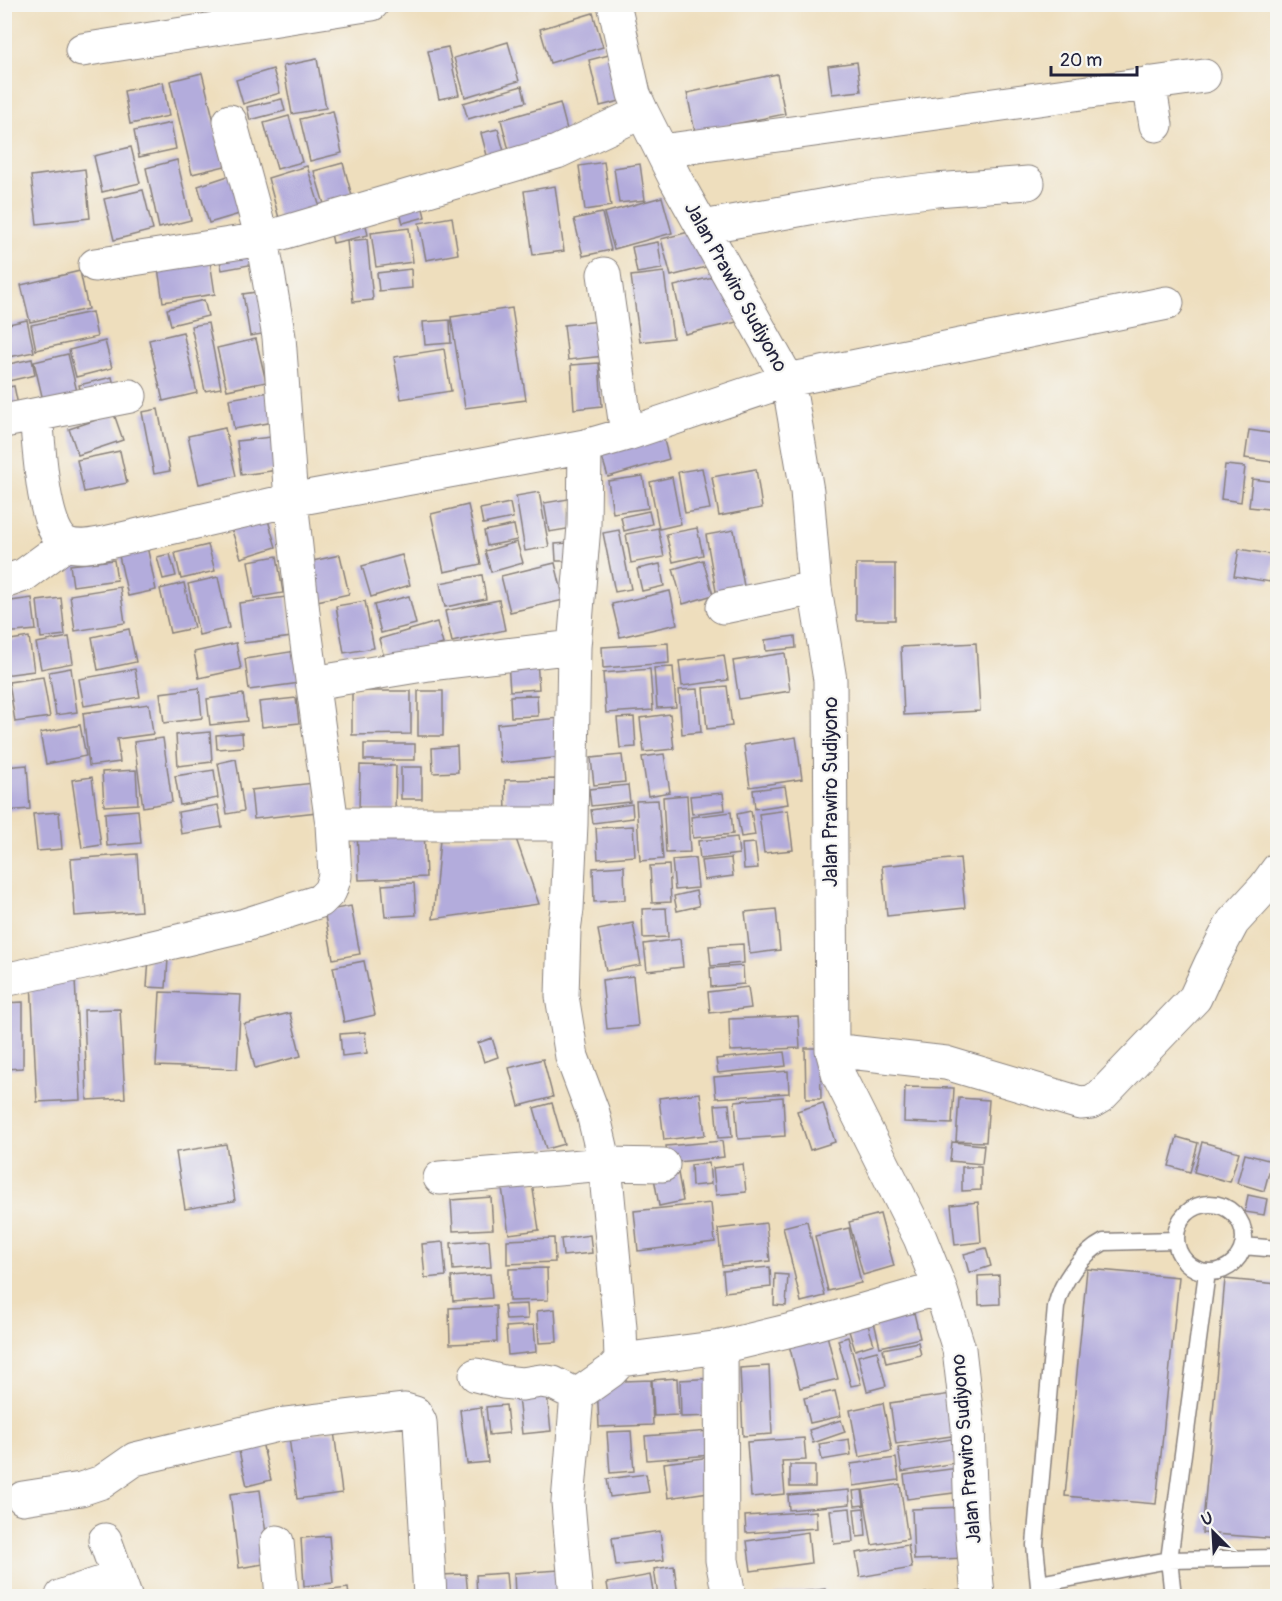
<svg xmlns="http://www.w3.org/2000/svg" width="1282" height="1601" font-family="Pangolin,sans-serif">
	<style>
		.building { fill: #b3acdc }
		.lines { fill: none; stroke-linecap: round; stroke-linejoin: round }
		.lane-casing { stroke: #88807c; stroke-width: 19 }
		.street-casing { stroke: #88807c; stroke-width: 35 }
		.lane { stroke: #fff; stroke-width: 16 }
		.street { stroke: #fff; stroke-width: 33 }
		.labels { text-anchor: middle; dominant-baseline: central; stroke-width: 4.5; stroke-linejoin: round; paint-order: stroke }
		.street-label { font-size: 20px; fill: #22223b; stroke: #f6f6f2 }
	</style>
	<rect width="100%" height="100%" fill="#f6f6f2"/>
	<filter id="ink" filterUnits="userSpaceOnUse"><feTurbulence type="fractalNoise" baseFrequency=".0167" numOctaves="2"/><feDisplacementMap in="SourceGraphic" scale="12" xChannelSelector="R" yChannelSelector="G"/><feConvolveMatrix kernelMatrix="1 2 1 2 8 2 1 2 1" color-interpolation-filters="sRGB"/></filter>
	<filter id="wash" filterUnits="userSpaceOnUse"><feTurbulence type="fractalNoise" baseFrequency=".008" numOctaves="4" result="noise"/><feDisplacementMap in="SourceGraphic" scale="24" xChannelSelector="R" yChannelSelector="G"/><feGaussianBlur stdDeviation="1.35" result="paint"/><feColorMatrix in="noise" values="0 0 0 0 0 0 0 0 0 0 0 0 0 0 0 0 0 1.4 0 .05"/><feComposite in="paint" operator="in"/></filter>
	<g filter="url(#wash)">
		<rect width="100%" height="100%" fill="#eedebd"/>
		<g id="blocks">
			<path class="building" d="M593 13 603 47 550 63 540 29Z
				M508 42 519 81 465 97 454 58Z
				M448 47 459 95 439 99 428 51Z
				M613 54 624 100 600 106 589 60Z
				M317 59 326 108 292 114 283 66Z
				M857 62 861 91 832 94 828 66Z
				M273 69 280 93 243 104 236 80Z
				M202 73 225 166 192 174 170 81Z
				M777 74 785 114 695 132 687 93Z
				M163 82 169 116 130 124 124 91Z
				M522 86 526 102 468 119 463 103Z
				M282 99 285 111 250 120 247 107Z
				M560 103 569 137 510 154 501 120Z
				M333 111 342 153 310 161 300 119Z
				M289 116 302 162 277 169 264 123Z
				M171 123 176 149 139 157 134 131Z
				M498 129 506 159 489 163 481 133Z
				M131 147 140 183 102 192 94 156Z
				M177 160 191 220 159 228 146 168Z
				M604 162 611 206 585 210 579 166Z
				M343 163 352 196 324 204 314 171Z
				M640 164 645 200 619 203 614 168Z
				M307 166 321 211 280 222 268 178Z
				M85 169 90 218 37 224 31 176Z
				M234 174 246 212 209 223 198 186Z
				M555 186 564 251 533 255 524 191Z
				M143 190 153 230 114 240 104 199Z
				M420 196 425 217 403 223 397 202Z
				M662 197 672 233 614 249 604 213Z
				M602 213 611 250 583 256 574 219Z
				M364 216 368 235 333 243 329 224Z
				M452 217 458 254 426 260 419 223Z
				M409 228 413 262 376 267 371 233Z
				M697 230 706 267 671 276 661 239Z
				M367 239 373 300 353 302 347 241Z
				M658 242 662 269 637 273 632 247Z
				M256 244 260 263 222 270 218 252Z
				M209 254 215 294 163 302 157 261Z
				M411 269 412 288 379 291 377 273Z
				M80 271 88 309 30 322 21 285Z
				M664 272 673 338 640 342 631 276Z
				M726 274 737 322 685 334 674 286Z
				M269 290 275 332 250 336 243 294Z
				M204 300 208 316 171 325 167 309Z
				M512 308 526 400 465 408 451 317Z
				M92 312 97 337 36 350 31 325Z
				M27 320 34 352 4 358V325Z
				M450 320 451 343 425 345 423 322Z
				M600 321 604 356 568 360 564 325Z
				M208 323 221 388 205 391 191 326Z
				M183 332 197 393 163 401 149 340Z
				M256 339 266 382 227 390 217 348Z
				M105 341 112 368 76 377 69 350Z
				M444 349 451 391 401 399 394 357Z
				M68 354 79 400 45 409 34 362Z
				M32 359 35 375 4 382V365Z
				M599 363 602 406 574 409 571 365Z
				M112 377 115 391 82 398 79 385Z
				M14 386 19 410 4 413V388Z
				M275 391 279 421 234 429 229 399Z
				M158 409 170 471 154 474 142 412Z
				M114 414 123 440 78 455 69 429Z
				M225 428 236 476 199 484 188 436Z
				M661 429 669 459 608 477 599 447Z
				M1249 430 1276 434 1272 462 1245 458Z
				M280 436 285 469 241 475 237 441Z
				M120 451 127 483 84 492 77 460Z
				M1225 465 1245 467 1241 502 1221 499Z
				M702 468 710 509 685 513 678 472Z
				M756 469 762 508 719 516 712 477Z
				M643 476 648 508 613 513 608 481Z
				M672 477 681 524 659 529 650 482Z
				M1252 479 1278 482V510L1249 507Z
				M539 492 549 547 525 551 516 496Z
				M568 499 573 528 549 532 544 503Z
				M510 503 513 518 483 524 480 509Z
				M468 505 481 564 444 572 431 514Z
				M265 510 276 547 241 558 229 522Z
				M649 511 652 524 624 531 621 517Z
				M514 525 517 540 487 546 484 531Z
				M658 528 664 557 631 563 626 534Z
				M697 528 703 555 673 562 666 534Z
				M619 530 631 589 615 592 603 533Z
				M734 530 745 592 717 597 706 535Z
				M146 541 156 590 128 596 117 547Z
				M517 542 523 563 491 572 485 551Z
				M568 543V561H556L555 544Z
				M208 545 215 571 181 579 175 553Z
				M1239 549 1275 555 1270 582 1234 576Z
				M170 554 176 576 163 579 157 557Z
				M340 555 349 594 317 601 308 562Z
				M402 555 410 585 371 597 362 566Z
				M277 556 283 593 254 598 248 561Z
				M114 560 117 580 73 586 70 565Z
				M703 560 713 595 683 604 673 569Z
				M555 563 564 600 510 612 501 576Z
				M660 564 664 586 642 591 637 569Z
				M856 564H895V620H856Z
				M482 575 486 599 445 607 440 583Z
				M218 577 229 628 199 635 188 584Z
				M184 583 194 628 170 633 160 589Z
				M120 587 125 623 75 631 70 595Z
				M670 591 677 624 620 637 612 604Z
				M409 596 416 624 381 633 374 605Z
				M286 597 292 637 244 643 239 603Z
				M32 598 36 630 4 633V602Z
				M61 598 65 635 41 638 37 601Z
				M499 600 505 630 452 642 445 611Z
				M365 601 374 648 344 653 336 606Z
				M437 622 443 644 385 661 379 639Z
				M129 629 136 662 98 670 92 637Z
				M795 636 796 648 766 651 765 640Z
				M29 637 34 671 4 675V641Z
				M69 637 73 663 41 669 36 643Z
				M236 643 241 669 199 678 194 652Z
				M668 643 669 663 603 668 602 647Z
				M976 643 980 711 904 715 901 647Z
				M302 650 307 682 249 690 245 659Z
				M785 653 790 691 739 699 733 661Z
				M724 655 728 680 682 686 679 661Z
				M537 660 539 689 510 691 508 662Z
				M673 667 676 707 657 708 654 668Z
				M71 668 77 712 56 715 49 672Z
				M135 669 140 697 84 706 79 679Z
				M650 669 653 710 606 713 603 673Z
				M43 677 50 717 15 722 9 682Z
				M727 686 732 726 707 729 703 688Z
				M199 688 202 718 164 723 160 693Z
				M698 689 701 732 682 734 679 690Z
				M352 691H411V734L352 735Z
				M418 691H443V736H418Z
				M243 694 247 721 210 725 207 699Z
				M537 695 538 716 511 717 510 696Z
				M296 698 299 723 262 727 259 702Z
				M149 704 153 734 117 739 120 762 89 766 83 713Z
				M670 714 674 749 644 752 640 718Z
				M634 717 636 747 620 748 617 718Z
				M560 718 564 757 500 763 497 724Z
				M80 725 86 756 46 764 40 733Z
				M210 732 212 762 178 766 176 735Z
				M242 733 243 747 217 749 216 735Z
				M796 737 802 779 750 787 744 745Z
				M163 738 172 802 143 807 134 742Z
				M364 744H415V760H364Z
				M457 746 458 772 433 773 432 748Z
				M664 754 670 792 648 796 642 757Z
				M622 755 625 782 594 785 591 758Z
				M236 759 244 811 227 814 218 763Z
				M27 765 30 809 4 811V767Z
				M360 765 396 766 395 811 359 810Z
				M401 767H422V799H401Z
				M136 770 138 804 104 806 102 772Z
				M214 770 218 798 180 805 175 776Z
				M92 777 101 845 82 848 72 780Z
				M559 779V812L506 813 505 780Z
				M314 783 317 812 254 819 251 790Z
				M628 785 630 802 591 806 589 789Z
				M785 786 788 804 755 809 753 790Z
				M723 793 725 810 692 814 690 796Z
				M687 795 690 852 666 853 663 797Z
				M658 800 663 859 640 861 636 801Z
				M632 804 633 818 593 823 591 810Z
				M218 805 222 827 181 834 178 812Z
				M138 810 141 843 107 846 105 813Z
				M788 810 793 850 764 853 759 814Z
				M751 811 755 835 741 837 737 814Z
				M59 812 62 849 37 851 33 814Z
				M731 812 733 834 693 838 691 817Z
				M633 826 635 856 598 859 596 828Z
				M424 829 426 877 359 880 357 831Z
				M515 836 539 904 433 919 440 839Z
				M737 837 739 854 700 859 698 841Z
				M755 843 758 868 744 869 742 844Z
				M137 854 141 911 75 916 71 859Z
				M695 858 698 888 675 890 672 860Z
				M731 858 733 876 704 880 701 861Z
				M960 858 965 908 887 916 882 866Z
				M669 865 671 902 652 903 650 866Z
				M624 866 625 900 594 902 593 868Z
				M414 883 416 915 385 917 382 885Z
				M696 891 699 906 677 911 674 896Z
				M351 906 360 954 333 959 324 911Z
				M666 908 668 937 643 938 642 909Z
				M776 909 780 950 750 954 745 912Z
				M633 923 641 965 606 971 598 930Z
				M680 939 683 967 647 971 644 944Z
				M743 944 744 963 711 966 709 946Z
				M149 958 168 959 166 988 147 987Z
				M364 961 375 1015 344 1022 333 967Z
				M743 966 744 984 711 987 710 968Z
				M633 976 638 1026 607 1029 602 980Z
				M75 979 81 1100 37 1102 31 981Z
				M748 987 751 1008 710 1013 708 992Z
				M160 992 241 995 237 1069 156 1066Z
				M23 1002V1068L4 1069V1003Z
				M120 1009 125 1098 87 1100 84 1010Z
				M290 1013 301 1056 255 1068 244 1024Z
				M798 1016 800 1048 730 1051 729 1019Z
				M365 1032 367 1053 342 1056 340 1034Z
				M492 1038 498 1057 484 1062 478 1043Z
				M805 1048H820L821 1099H806Z
				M784 1052 786 1066 718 1073 716 1059Z
				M543 1059 553 1097 519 1106 509 1068Z
				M788 1071 789 1093 716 1098 714 1077Z
				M905 1087 954 1088 952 1124 904 1122Z
				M700 1093 705 1135 664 1140 659 1098Z
				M783 1097 785 1136 738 1139 735 1101Z
				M959 1098 989 1100 986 1142 956 1141Z
				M552 1103 564 1144 546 1149 534 1108Z
				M823 1103 835 1142 810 1150 797 1111Z
				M729 1104 732 1137 718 1138 715 1105Z
				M1177 1137 1198 1143 1190 1172 1169 1166Z
				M722 1141 724 1157 668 1163 666 1146Z
				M952 1142 984 1145 982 1164 950 1161Z
				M1202 1142 1239 1152 1230 1182 1194 1172Z
				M226 1144 235 1201 185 1209 176 1152Z
				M1245 1154 1272 1161 1264 1191 1237 1183Z
				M709 1163 711 1184 692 1186 691 1165Z
				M743 1164 746 1192 716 1195 713 1168Z
				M677 1167 683 1201 659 1206 653 1172Z
				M962 1167H981V1190L962 1191Z
				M531 1176 539 1230 509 1234 501 1181Z
				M1248 1195 1267 1199 1264 1215 1245 1212Z
				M491 1197 493 1229 453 1231 451 1200Z
				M978 1202 981 1242 955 1245 951 1205Z
				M711 1203 715 1242 638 1251 634 1211Z
				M880 1214 894 1266 863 1275 849 1222Z
				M807 1221 825 1296 801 1302 783 1227Z
				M766 1223 770 1261 722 1266 718 1229Z
				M849 1228 861 1283 828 1291 815 1236Z
				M590 1235 592 1253 563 1256 561 1239Z
				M554 1238 555 1262 507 1264V1240Z
				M489 1240 491 1267 453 1270 451 1243Z
				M443 1242 446 1276 425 1278 422 1244Z
				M986 1248 991 1266 969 1273 964 1254Z
				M770 1267 771 1287 725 1292 723 1271Z
				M547 1268 548 1300 509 1301V1269Z
				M1087 1269 1179 1277 1156 1504 1065 1496Z
				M490 1274 492 1298 453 1301 451 1277Z
				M775 1274 788 1275 786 1306 774 1305Z
				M999 1275 1000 1304 979 1305 978 1276Z
				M1225 1279 1278 1284V1539L1202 1533Z
				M527 1304 528 1319 506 1320 504 1305Z
				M496 1306 497 1342 450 1344 449 1308Z
				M555 1309 557 1342 539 1343 537 1311Z
				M914 1313 920 1338 880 1347 874 1322Z
				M534 1325 536 1352 508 1355 506 1327Z
				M868 1325 874 1344 855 1350 849 1331Z
				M825 1327 838 1379 800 1388 787 1337Z
				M848 1337 861 1384 851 1386 838 1340Z
				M918 1342 921 1355 886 1363 883 1349Z
				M877 1351 886 1386 867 1391 858 1356Z
				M769 1366 772 1434 743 1436 740 1368Z
				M677 1378 679 1415 654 1416 652 1380Z
				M716 1378 718 1416 681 1417 680 1380Z
				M651 1380 653 1425 599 1427 597 1382Z
				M835 1391 841 1416 810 1423 804 1398Z
				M958 1393 965 1434 896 1444 890 1403Z
				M547 1394 551 1431 522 1434 518 1397Z
				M883 1403 892 1451 859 1457 850 1410Z
				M506 1405 509 1433 489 1435 486 1407Z
				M481 1407 488 1462 467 1464 460 1410Z
				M841 1420 845 1432 813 1443 809 1430Z
				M334 1431 342 1493 297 1499 289 1437Z
				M631 1431 634 1471 610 1473 607 1432Z
				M710 1431 712 1455 647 1460 645 1436Z
				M963 1437 967 1461 902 1472 898 1448Z
				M804 1438 806 1460 782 1461 785 1494 751 1497 747 1442Z
				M849 1439 851 1455 822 1460 819 1444Z
				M262 1442 271 1480 247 1486 238 1447Z
				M711 1457 715 1491 668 1498 664 1463Z
				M896 1458 899 1480 853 1486 851 1464Z
				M790 1465H815V1487H790Z
				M966 1467 969 1491 907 1499 904 1475Z
				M646 1474 649 1492 610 1497 607 1479Z
				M900 1484 908 1539 872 1545 863 1490Z
				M260 1490 270 1563 239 1568 230 1494Z
				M849 1490 850 1504 789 1510 788 1495Z
				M862 1490 864 1505 855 1506 853 1491Z
				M964 1507 966 1558 914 1560 912 1509Z
				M850 1508 853 1542 834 1544 830 1510Z
				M864 1508 866 1536 857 1537 854 1509Z
				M816 1511 817 1528 746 1533 745 1516Z
				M660 1531 664 1560 616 1566 612 1538Z
				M808 1532 811 1563 751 1571 747 1541Z
				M329 1536 333 1583 304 1586 301 1538Z
				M908 1545 912 1568 860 1577 856 1553Z
				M674 1566 678 1596H658L654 1569Z
				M560 1570 561 1596H515L514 1573Z
				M506 1573 508 1596H477L476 1575Z
				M466 1574 468 1596H441L440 1575Z
				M650 1575 654 1596H609L607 1583Z
				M348 1588 349 1596H308L307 1593Z
				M825 1589 826 1596H774V1595Z
				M962 1590V1596H925V1593Z"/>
		</g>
	</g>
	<g filter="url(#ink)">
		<use href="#blocks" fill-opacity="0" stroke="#88807c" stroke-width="1.5"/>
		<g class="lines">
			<g class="lane-casing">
				<path id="lane" d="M1176 1238a34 34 0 1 1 68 0a34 34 0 1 1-68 0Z
					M1243 1246 1278 1249
					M1039 1584 1169 1560 1278 1558
					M1040 1596 1035 1545 1056 1307C1061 1282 1081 1254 1104 1242L1176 1240
					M1173 1596 1169 1560 1207 1272"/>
			</g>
			<g class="street-casing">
				<path id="street" d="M614 4 634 94 642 112 676 180 788 380 807 491 815 588 830 680 832 1050 839 1076 920 1238 940 1288 959 1349 968 1427 971 1518 978 1596
					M82 50 372 4
					M1149 83 1156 125
					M662 151 1204 76
					M703 227 854 200 936 190 1028 183
					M95 265 262 239 557 152 642 112
					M604 274 627 434
					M36 415C39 441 42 533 67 544 78 548 89 546 100 544L291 500 585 446
					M4 421 130 396
					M4 582 24 575 66 544
					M723 607 815 588
					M313 683 429 664 574 647
					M332 824H571
					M4 980 107 958 245 925 320 901 330 891 335 876 332 824 304 622 291 500 279 337 262 239 230 121
					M832 1050 946 1063 1080 1103 1091 1102 1101 1096 1195 998 1211 963 1233 922 1265 887 1278 869
					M440 1178 605 1164 663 1165
					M721 1347 722 1560 729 1596
					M621 1360 721 1347 800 1328 940 1288
					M476 1375 503 1382 522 1384 541 1381 553 1383 577 1395
					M23 1498 81 1489 102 1482 135 1459 278 1425 405 1410 415 1413 420 1422 430 1596
					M105 1540 125 1596
					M277 1542 282 1596
					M62 1596 119 1577
					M576 1596 568 1502 577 1395 611 1371 621 1360 620 1328 605 1164 593 1113 572 1057 562 996 564 930 567 909 571 824 574 647 584 526 585 446 627 434 788 380 1167 303"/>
			</g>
			<use href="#lane" class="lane"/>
			<use href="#street" class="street"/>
		</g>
	</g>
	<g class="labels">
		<g class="street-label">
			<text transform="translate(736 287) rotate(61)">Jalan Prawiro Sudiyono</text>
			<text transform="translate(830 792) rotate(-90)">Jalan Prawiro Sudiyono</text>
			<text transform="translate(966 1449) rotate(-95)">Jalan Prawiro Sudiyono</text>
		</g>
	</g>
	<rect width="1282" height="1601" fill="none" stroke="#f6f6f2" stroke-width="24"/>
	<g transform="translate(1213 1532) rotate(336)" stroke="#f6f6f2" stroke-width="4.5" paint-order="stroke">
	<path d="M0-4.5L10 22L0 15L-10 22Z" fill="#22223b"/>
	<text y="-9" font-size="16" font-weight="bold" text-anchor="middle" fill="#22223b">U</text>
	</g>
	<path d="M1051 66v9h86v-9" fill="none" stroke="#22223b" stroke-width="3"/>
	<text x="1060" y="66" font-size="18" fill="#22223b" stroke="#f6f6f2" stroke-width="4.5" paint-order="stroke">20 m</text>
</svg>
